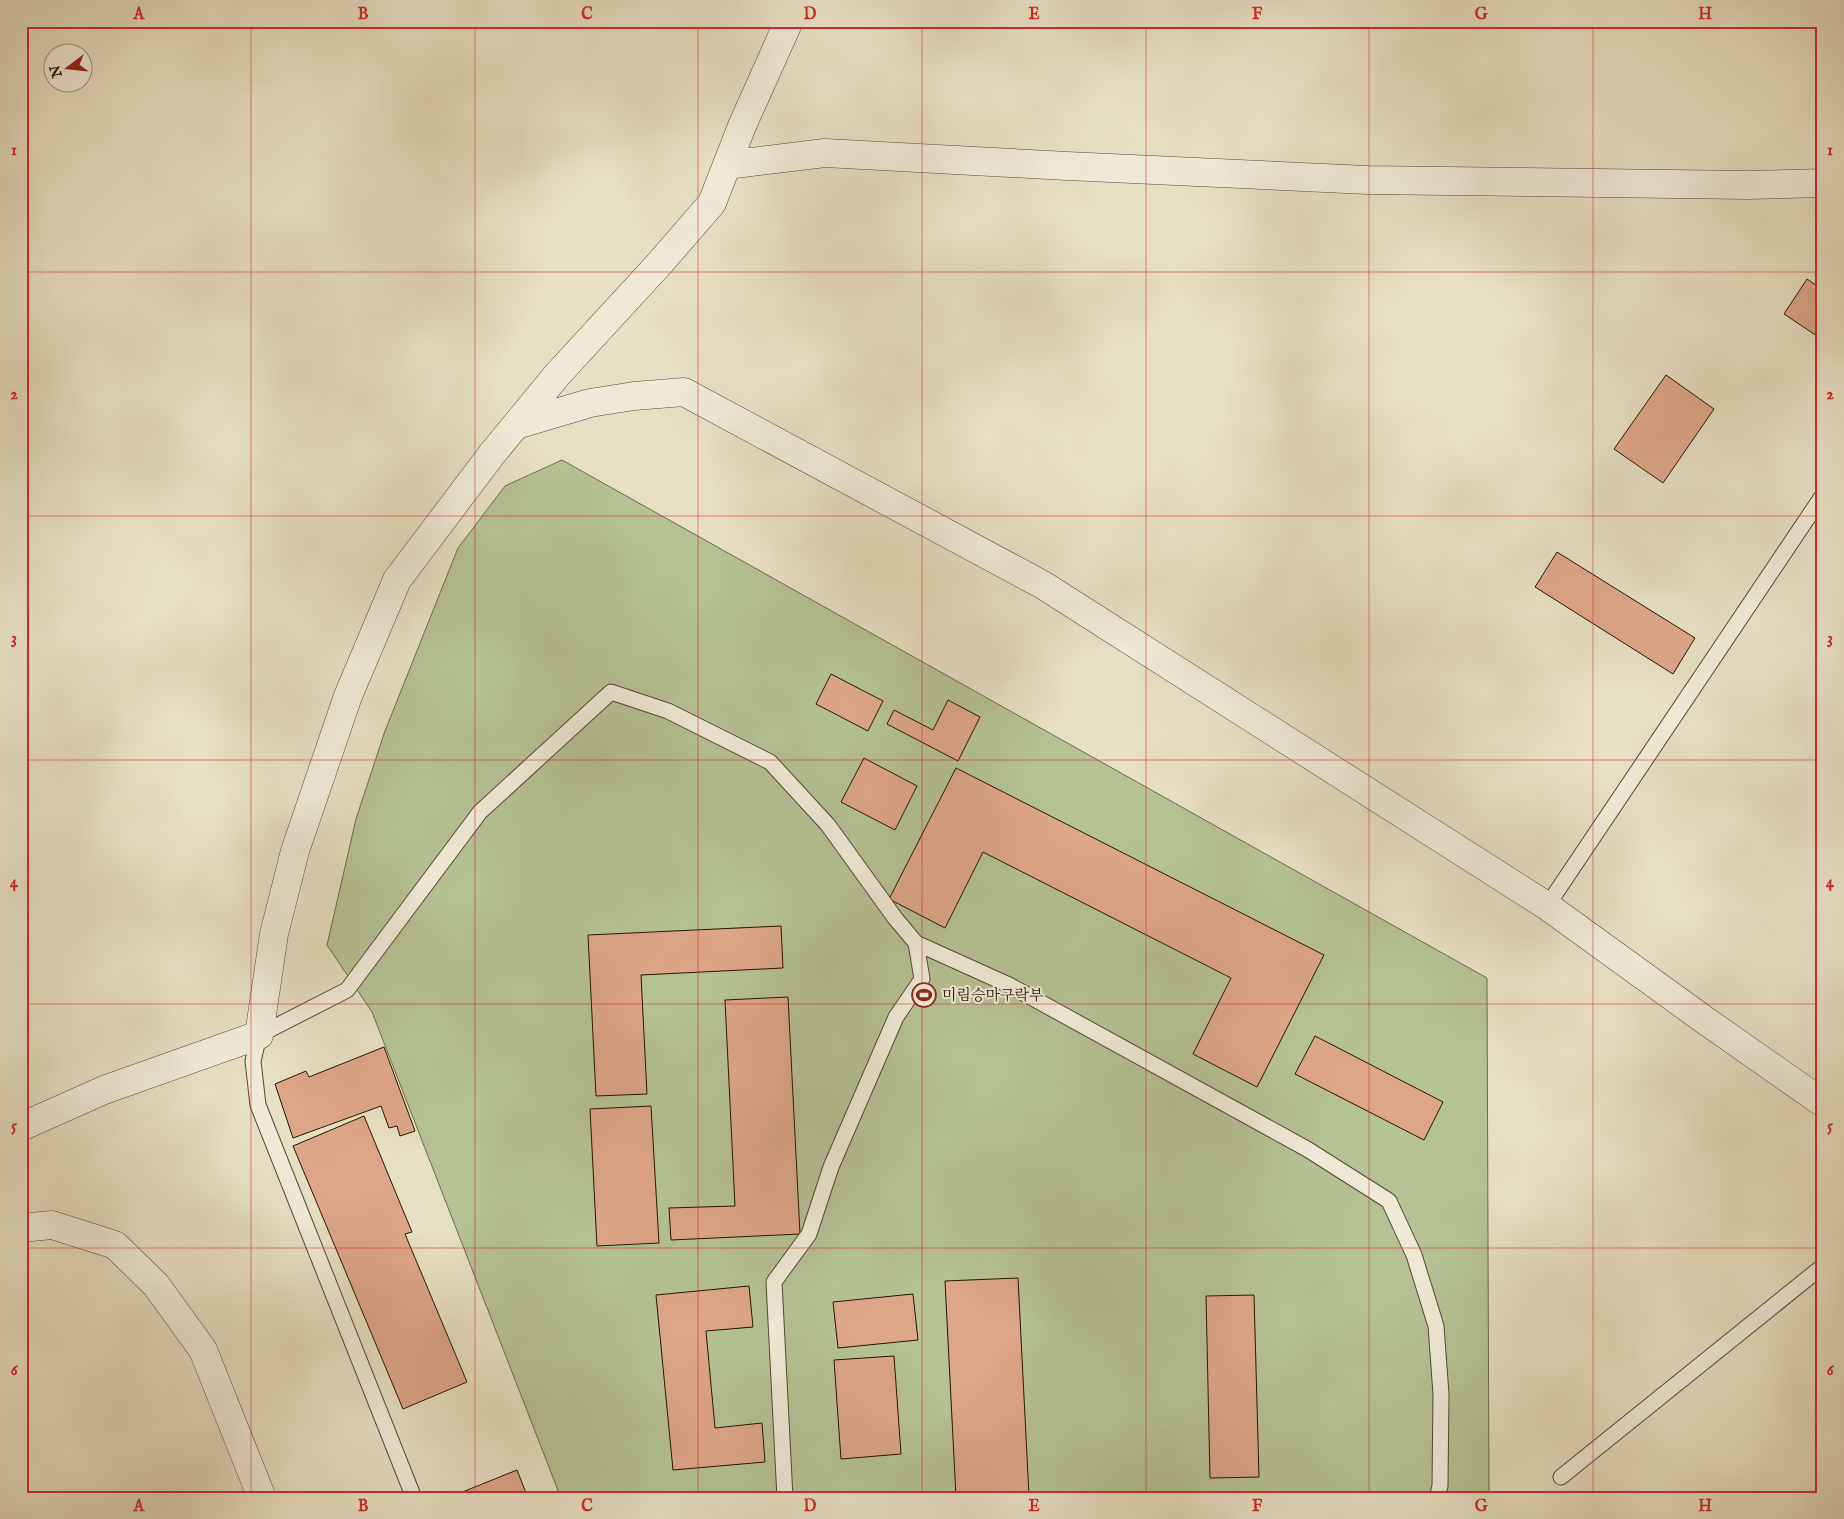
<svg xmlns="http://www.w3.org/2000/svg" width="1844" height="1519" font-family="'IM FELL English','Noto Serif KR',serif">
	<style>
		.green { fill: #b5c294; stroke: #6e6a4a }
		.building { fill: #dda687; stroke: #261301 }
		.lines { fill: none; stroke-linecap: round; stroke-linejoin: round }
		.lane-casing { stroke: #564632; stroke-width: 17 }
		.street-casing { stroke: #564632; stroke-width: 29 }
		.lane { stroke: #efead8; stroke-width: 15 }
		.street { stroke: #efead8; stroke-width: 28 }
		.grid { fill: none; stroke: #d62828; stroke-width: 1; stroke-opacity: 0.55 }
		.labels { text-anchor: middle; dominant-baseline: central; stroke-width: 4; stroke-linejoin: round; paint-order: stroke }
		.poi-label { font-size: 15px; fill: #261301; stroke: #efead8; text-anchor: start }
		.neatline { fill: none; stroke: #d62828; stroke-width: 2 }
		.grid-label { font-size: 16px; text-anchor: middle; font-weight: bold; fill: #d62828 }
	</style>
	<rect width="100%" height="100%" fill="#e7dfc3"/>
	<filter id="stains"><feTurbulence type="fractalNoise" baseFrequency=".004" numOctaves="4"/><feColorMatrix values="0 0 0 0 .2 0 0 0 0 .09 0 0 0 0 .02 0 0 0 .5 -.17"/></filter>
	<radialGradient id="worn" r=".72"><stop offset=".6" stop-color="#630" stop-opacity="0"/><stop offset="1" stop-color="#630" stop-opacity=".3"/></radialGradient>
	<path class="green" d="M562 460 1487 978 1489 1498H561L372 1012 327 945 356 819 385 731 458 548 505 486Z"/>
	<path class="building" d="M1807 279 1823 290V340L1784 314Z
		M1666 375 1714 409 1663 483 1614 449Z
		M1557 552 1695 638 1673 674 1535 587Z
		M831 674 883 701 868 731 816 704Z
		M948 700 980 717 958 761 887 724 894 710 933 730Z
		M864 758 917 786 895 830 841 802Z
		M956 768 1324 955 1257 1087 1193 1054 1231 978 983 852 945 928 889 899Z
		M781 926 783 968 641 975 647 1094 596 1096 588 935Z
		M788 997 800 1234 671 1240 669 1208 735 1206 725 1000Z
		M1315 1036 1443 1102 1424 1140 1295 1074Z
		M384 1047 415 1131 400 1136 397 1126 389 1128 381 1106 293 1138 275 1084 306 1071 309 1077Z
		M651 1106 659 1243 597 1246 590 1109Z
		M364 1116 412 1232 405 1234 467 1382 403 1409 293 1146Z
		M1018 1278 1029 1496 956 1498 945 1281Z
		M749 1286 753 1327 706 1331 715 1428 762 1423 765 1462 673 1470 656 1295Z
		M913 1294 918 1340 838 1348 833 1302Z
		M1254 1295 1259 1477 1210 1478 1206 1296Z
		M894 1356 901 1454 841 1459 834 1360Z
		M517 1470 528 1498H456L455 1495Z"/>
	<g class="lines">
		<g class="lane-casing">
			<path id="lane" d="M1547 906 1823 495
				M916 943 1009 985 1307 1149 1389 1201 1414 1255 1436 1326 1441 1394 1440 1486 1437 1498
				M1561 1477 1823 1266
				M414 1498 258 1105 253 1061 259 1035 347 990 480 812 611 692 668 711 770 762 828 825 895 918 916 943 922 979 896 1017 831 1167 809 1234 774 1282 785 1498"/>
		</g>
		<g class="street-casing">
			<path id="street" d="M727 165 825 153 1067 166 1367 180 1747 185 1823 183
				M516 425 590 403 634 396 684 392 1043 585 1547 906 1706 1021 1823 1103
				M21 1127 104 1090 259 1035 274 934 295 851 348 696 397 580 492 454 557 375 660 263 712 203 742 126 789 21
				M21 1228 52 1225 115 1245 156 1285 203 1350 262 1498"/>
		</g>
		<use href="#lane" class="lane"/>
		<use href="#street" class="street"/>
	</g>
	<path class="grid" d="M251 21V1498M475 21V1498M698 21V1498M922 21V1498M1146 21V1498M1369 21V1498M1593 21V1498M21 272H1823M21 516H1823M21 760H1823M21 1004H1823M21 1248H1823"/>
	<defs>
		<g id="stadium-ring" transform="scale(1.25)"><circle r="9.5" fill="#efead8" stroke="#8f2418" stroke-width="1.5"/><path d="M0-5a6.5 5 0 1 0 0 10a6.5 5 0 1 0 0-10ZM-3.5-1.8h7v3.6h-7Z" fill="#8f2418"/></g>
	</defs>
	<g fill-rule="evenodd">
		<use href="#stadium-ring" x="924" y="995"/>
	</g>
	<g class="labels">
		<g class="poi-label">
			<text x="942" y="995">미림승마구락부</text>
		</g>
	</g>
	<rect width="1844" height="1519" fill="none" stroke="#e7dfc3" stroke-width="55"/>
	<g transform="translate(68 68) rotate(254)"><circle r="24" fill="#efead8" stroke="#9f9482"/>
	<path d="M0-4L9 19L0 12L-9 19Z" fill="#8f2418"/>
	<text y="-8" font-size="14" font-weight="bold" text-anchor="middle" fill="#261301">N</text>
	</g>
	<rect x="28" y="28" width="1788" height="1464" class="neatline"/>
	<g class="grid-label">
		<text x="139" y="19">A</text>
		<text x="363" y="19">B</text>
		<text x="587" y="19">C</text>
		<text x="810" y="19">D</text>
		<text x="1034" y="19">E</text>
		<text x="1257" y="19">F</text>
		<text x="1481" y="19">G</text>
		<text x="1705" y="19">H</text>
		<text x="14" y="155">1</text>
		<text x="1830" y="155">1</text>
		<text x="14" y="399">2</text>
		<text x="1830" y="399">2</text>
		<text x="14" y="643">3</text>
		<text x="1830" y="643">3</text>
		<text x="14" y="887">4</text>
		<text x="1830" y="887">4</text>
		<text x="14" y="1131">5</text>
		<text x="1830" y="1131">5</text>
		<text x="14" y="1375">6</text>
		<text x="1830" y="1375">6</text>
		<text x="139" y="1511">A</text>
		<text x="363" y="1511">B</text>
		<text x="587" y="1511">C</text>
		<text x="810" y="1511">D</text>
		<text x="1034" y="1511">E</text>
		<text x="1257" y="1511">F</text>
		<text x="1481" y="1511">G</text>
		<text x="1705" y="1511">H</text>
	</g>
	<rect width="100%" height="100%" filter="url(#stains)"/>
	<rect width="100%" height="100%" fill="url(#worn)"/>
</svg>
